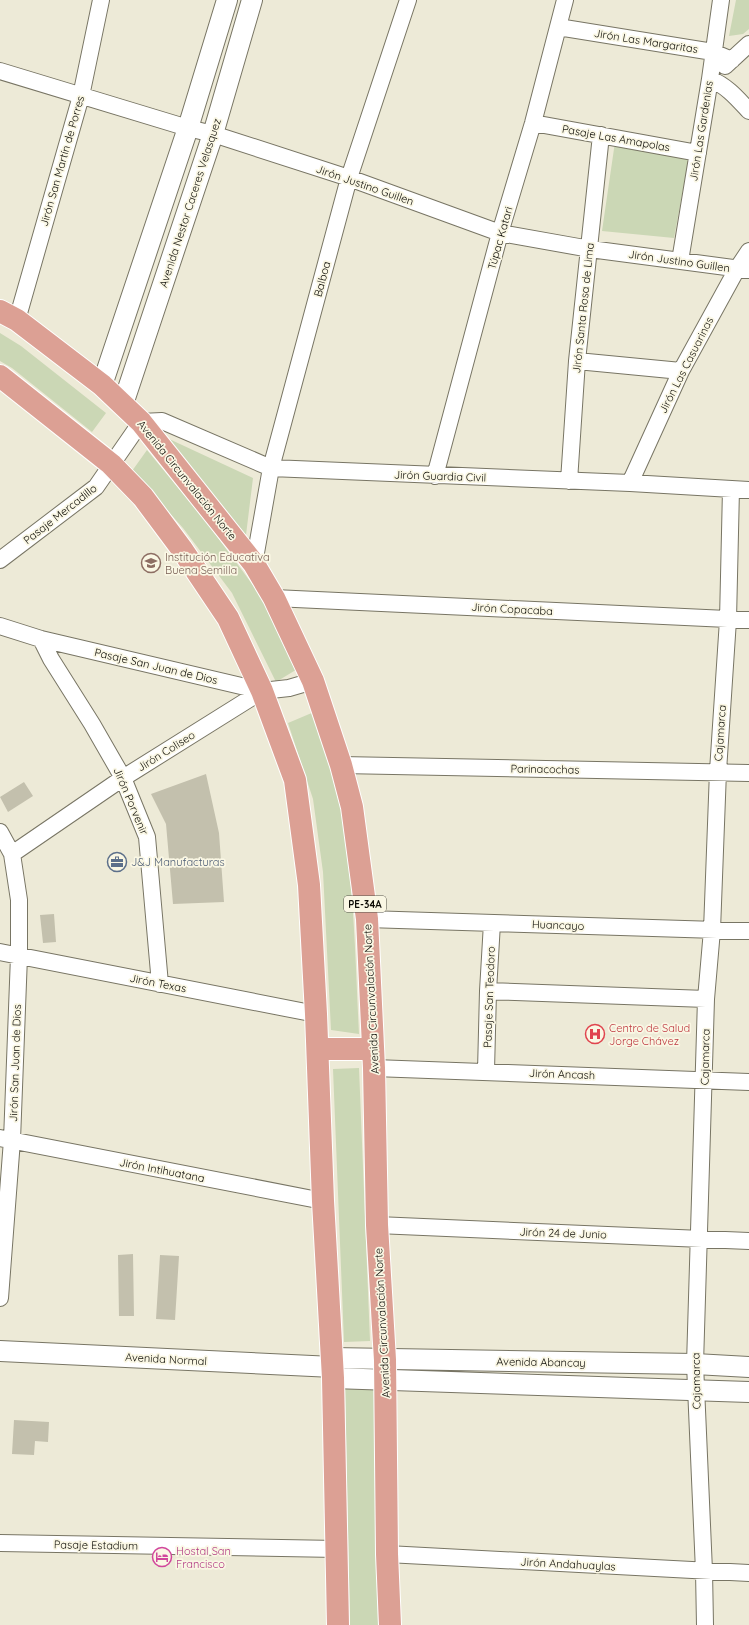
<svg xmlns="http://www.w3.org/2000/svg" width="749" height="1625" font-family="Quicksand,sans-serif">
	<style>
		.green { fill: #cbd7b5 }
		.building { fill: #c3c0ad }
		.lines { fill: none; stroke-linecap: round; stroke-linejoin: round }
		.minor-casing { stroke: #787564; stroke-width: 18 }
		.tertiary-casing { stroke: #787564; stroke-width: 22 }
		.trunk-casing { stroke: #fff; stroke-width: 24 }
		.minor { stroke: #fff; stroke-width: 16 }
		.tertiary { stroke: #fff; stroke-width: 20 }
		.trunk { stroke: #dca094; stroke-width: 22 }
		.labels { text-anchor: middle; dominant-baseline: central; stroke-width: 3.5; stroke-linejoin: round; paint-order: stroke }
		.shield { fill: #faf7e4; stroke: #545249; stroke-width: 1 }
		.shield-label { font-size: 10px; font-weight: bold; fill: #0d0c06 }
		.street-label { font-size: 11px; fill: #0d0c06; stroke: #faf7e4 }
		.education-label { font-size: 11px; fill: #785e54; stroke: #faf7e4; text-anchor: start }
		.service-label { font-size: 11px; fill: #4e5e75; stroke: #faf7e4; text-anchor: start }
		.health-label { font-size: 11px; fill: #be3a42; stroke: #faf7e4; text-anchor: start }
		.hotel-label { font-size: 11px; fill: #b23c85; stroke: #faf7e4; text-anchor: start }
	</style>
	<rect width="100%" height="100%" fill="#edead7"/>
	<path class="green" d="M736 0H749V29L743 34 729 36Z
		M615 142 689 157 674 238 602 231Z
		M0 333 21 346 106 413 92 432 12 368 0 361Z
		M167 438 253 478 246 535Z
		M147 450 207 523 258 592 299 668 276 682 232 593 183 528 132 471Z
		M314 712C322 736 331 761 336 785 354 865 355 952 359 1034L331 1030 323 872 313 799 288 723Z
		M359 1068 370 1341 344 1342 333 1069Z
		M374 1385 378 1625H350L345 1386Z"/>
	<path class="building" d="M206 774 219 833 224 902 173 904 166 824 151 794Z
		M24 782 33 796 8 812 0 797Z
		M54 914 56 942 43 943 40 915Z
		M133 1254 134 1316H119L118 1255Z
		M160 1255 179 1256 175 1320 156 1319Z
		M14 1420 49 1422 48 1442 35 1441 34 1455 12 1454Z"/>
	<g class="lines">
		<g class="minor-casing">
			<path id="minor" d="M558 27 713 52 732 60
				M725 66 749 44
				M0 71 188 128 213 134 349 178 500 233 590 249 749 270
				M710 79C727 86 737 98 749 111
				M533 123 698 153
				M680 261 710 79 721 0
				M17 320 81 96 101 0
				M577 361 681 371
				M435 476 500 233 533 123 565 0
				M569 481 577 361 601 135
				M630 483 681 371 737 269 749 251
				M0 560 96 487 141 422 162 421 271 468 630 483 749 490
				M254 564 271 468 349 178 408 0
				M274 598 749 620
				M0 626 41 639 262 691 289 688 313 681
				M41 639 51 659 92 724 123 778 147 837 160 984
				M341 765 749 773
				M0 832 12 854 19 900V956L12 1140 0 1298
				M12 854 123 778 262 691
				M367 919 749 931
				M0 952 316 1014
				M488 991 706 999
				M374 1068 749 1082
				M486 1071 488 991 492 923
				M0 1138 323 1201
				M377 1225 749 1241
				M0 1543 337 1549
				M387 1554 749 1573
				M705 1625 704 1571 695 1364 706 999 712 930 718 771 728 620 731 489"/>
		</g>
		<g class="tertiary-casing">
			<path id="tertiary" d="M102 385 188 128 227 0
				M123 404 213 134 252 0
				M0 1351 333 1367
				M332 1358 695 1364 749 1367
				M333 1378 749 1392"/>
		</g>
		<g class="trunk-casing">
			<path id="trunk" d="M0 311 17 320 102 385 141 422 254 564 274 598 313 681 341 765 352 807 367 919 374 1068 377 1225 385 1360 387 1554 390 1625
				M0 376 111 464 143 497 181 548 228 618 262 691 295 780 309 885 316 1014 323 1201 333 1378 338 1625
				M318 1049H373"/>
		</g>
		<use href="#minor" class="minor"/>
		<use href="#tertiary" class="tertiary"/>
		<use href="#trunk" class="trunk"/>
	</g>
	<defs>
		<g id="school-ring" transform="scale(1)"><circle r="9.5" fill="#faf7e4" stroke="#8d6e63" stroke-width="1.5"/><path d="M0-5L7-2L0 1L-7-2ZM-4 1L0 2.5L4 1V4Q0 6-4 4Z" fill="#8d6e63"/></g>
		<g id="office-ring" transform="scale(1)"><circle r="9.5" fill="#faf7e4" stroke="#5c6f8a" stroke-width="1.5"/><path d="M-6-3h4V-5.5h4V-3h4V5H-6ZM-1-4.5V-3h2v-1.5ZM-6 0V1H6V0Z" fill="#5c6f8a"/></g>
		<g id="hospital-ring" transform="scale(1)"><circle r="9.5" fill="#faf7e4" stroke="#e0444e" stroke-width="1.5"/><path d="M-5-5h3v3.5h4V-5h3V5h-3V1.5h-4V5h-3Z" fill="#e0444e"/></g>
		<g id="hotel-ring" transform="scale(1)"><circle r="9.5" fill="#faf7e4" stroke="#d1479c" stroke-width="1.5"/><path d="M-6-4.5h1.5V1H6V5H4.5V3h-9V5H-6ZM-4 0a1.8 1.8 0 1 1 3.6 0ZM.5 0V-2.5h3Q6-2.5 6 0Z" fill="#d1479c"/></g>
	</defs>
	<g fill-rule="evenodd">
		<use href="#school-ring" x="151" y="563"/>
		<use href="#office-ring" x="117" y="862"/>
		<use href="#hospital-ring" x="595" y="1034"/>
		<use href="#hotel-ring" x="162" y="1557"/>
	</g>
	<g class="labels">
		<rect class="shield" x="344" y="896" width="42" height="16" rx="3"/>
		<g class="shield-label">
			<text x="365" y="904">PE-34A</text>
		</g>
		<g class="street-label">
			<text transform="translate(646 41) rotate(9)">Jirón Las Margaritas</text>
			<text transform="translate(701 131) rotate(-81)">Jirón Las Gardenias</text>
			<text transform="translate(616 138) rotate(10)">Pasaje Las Amapolas</text>
			<text transform="translate(62 161) rotate(-74)">Jirón San Martín de Porres</text>
			<text transform="translate(365 185) rotate(19)">Jirón Justino Guillen</text>
			<text transform="translate(190 203) rotate(-72)">Avenida Nestor Caceres Velasquez</text>
			<text transform="translate(500 238) rotate(-74)">Túpac Katari</text>
			<text transform="translate(679 261) rotate(8)">Jirón Justino Guillen</text>
			<text transform="translate(322 279) rotate(-75)">Balboa</text>
			<text transform="translate(583 308) rotate(-84)">Jirón Santa Rosa de Lima</text>
			<text transform="translate(686 365) rotate(-63)">Jirón Las Casuarinas</text>
			<text transform="translate(440 476) rotate(2)">Jirón Guardia Civil</text>
			<text transform="translate(187 480) rotate(51)">Avenida Circunvalación Norte</text>
			<text transform="translate(60 514) rotate(-38)">Pasaje Mercadillo</text>
			<text transform="translate(512 609) rotate(3)">Jirón Copacaba</text>
			<text transform="translate(156 666) rotate(13)">Pasaje San Juan de Dios</text>
			<text transform="translate(720 733) rotate(-86)">Cajamarca</text>
			<text transform="translate(166 751) rotate(-32)">Jirón Coliseo</text>
			<text transform="translate(545 769) rotate(1)">Parinacochas</text>
			<text transform="translate(131 801) rotate(67)">Jirón Porvenir</text>
			<text transform="translate(558 925) rotate(2)">Huancayo</text>
			<text transform="translate(158 983) rotate(11)">Jirón Texas</text>
			<text transform="translate(489 997) rotate(-88)">Pasaje San Teodoro</text>
			<text transform="translate(371 999) rotate(-93)">Avenida Circunvalación Norte</text>
			<text transform="translate(705 1057) rotate(-89)">Cajamarca</text>
			<text transform="translate(15 1063) rotate(-88)">Jirón San Juan de Dios</text>
			<text transform="translate(562 1074) rotate(2)">Jirón Ancash</text>
			<text transform="translate(162 1170) rotate(11)">Jirón Intihuatana</text>
			<text transform="translate(563 1233) rotate(2)">Jirón 24 de Junio</text>
			<text transform="translate(382 1323) rotate(-93)">Avenida Circunvalación Norte</text>
			<text transform="translate(166 1359) rotate(3)">Avenida Normal</text>
			<text transform="translate(541 1362) rotate(1)">Avenida Abancay</text>
			<text transform="translate(696 1381) rotate(-91)">Cajamarca</text>
			<text transform="translate(96 1545) rotate(1)">Pasaje Estadium</text>
			<text transform="translate(568 1564) rotate(3)">Jirón Andahuaylas</text>
		</g>
		<g class="education-label">
			<text x="165" y="557">Institución Educativa<tspan x="165" dy="13">Buena Semilla</tspan></text>
		</g>
		<g class="service-label">
			<text x="131" y="862">J&amp;J Manufacturas</text>
		</g>
		<g class="health-label">
			<text x="609" y="1028">Centro de Salud<tspan x="609" dy="13">Jorge Chávez</tspan></text>
		</g>
		<g class="hotel-label">
			<text x="176" y="1551">Hostal San<tspan x="176" dy="13">Francisco</tspan></text>
		</g>
	</g>
</svg>
